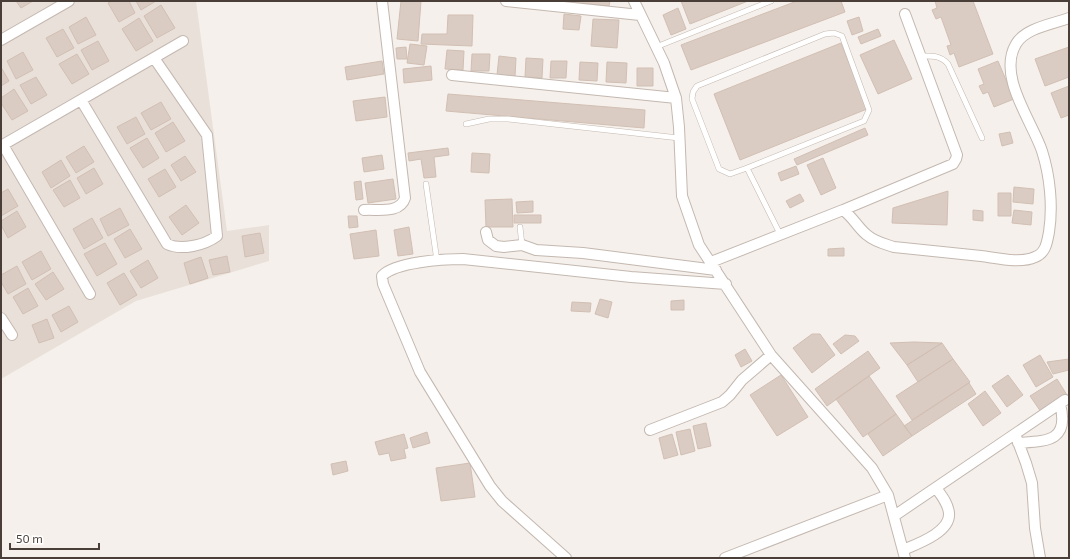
<svg xmlns="http://www.w3.org/2000/svg" width="1070" height="559" font-family="'Exo 2',sans-serif">
	<style>
		.residential { fill: #e9e0d9 }
		.building { fill: #daccc3; stroke: #d2bfb3 }
		.lines { fill: none; stroke-linecap: round; stroke-linejoin: round }
		.service-casing { stroke: #c4b8b0; stroke-width: 6 }
		.minor-casing { stroke: #c4b8b0; stroke-width: 12 }
		.service { stroke: #fff; stroke-width: 5 }
		.minor { stroke: #fff; stroke-width: 10 }
	</style>
	<rect width="100%" height="100%" fill="#f5f0eb"/>
	<path class="residential" d="M1 1H196L227 231 269 225V261L136 301 1 379Z"/>
	<path class="building" d="M16 1H33L21 8Z
		M112 1H129L135 13 119 22 108 3Z
		M136 1H156L141 10Z
		M401 1H421L418 41 397 39Z
		M575 1H610L609 6 575 3Z
		M681 1H748L690 24Z
		M797 1H841L845 12 691 70 681 45Z
		M935 1H973L993 54 959 67 954 53 950 55 947 46 951 45 941 17 936 19 932 10 937 8Z
		M161 5 175 28 157 38 144 16Z
		M678 8 686 29 671 35 663 15Z
		M564 14 581 16 579 30 563 29Z
		M448 15H473L472 46 421 44 422 34H447Z
		M86 17 96 35 78 44 69 27Z
		M859 17 863 31 852 35 847 21Z
		M139 18 153 41 136 51 122 29Z
		M593 19 619 20 617 48 591 46Z
		M63 29 74 48 57 57 46 38Z
		M878 29 881 36 861 44 858 37Z
		M894 40 912 79 878 94 860 55Z
		M98 41 109 61 92 70 81 50Z
		M841 43 867 109 740 160 714 94Z
		M410 44 427 46 424 65 407 63Z
		M406 47 407 59H397L396 48Z
		M1069 47V77L1045 86 1035 59Z
		M447 50 464 51 463 70 445 69Z
		M23 52 33 70 16 79 7 61Z
		M77 54 89 74 72 84 59 64Z
		M472 54H490L489 71H471Z
		M499 56 516 58 515 77 497 75Z
		M526 58 543 59 542 78 525 77Z
		M382 61 384 74 347 80 345 67Z
		M551 61H567L566 78H550Z
		M998 61 1014 99 994 107 988 92 983 94 979 86 984 84 978 69Z
		M580 62 598 63 597 81 579 80Z
		M607 62 627 63 626 83 606 82Z
		M431 66 432 80 404 83 403 69Z
		M1 67 9 81 1 86Z
		M637 68H653V86H637Z
		M36 77 47 95 31 104 20 85Z
		M1069 86V115L1061 118 1051 93Z
		M14 89 28 111 12 120 1 103V98Z
		M448 94 645 110 644 128 446 111Z
		M385 97 387 117 356 121 353 101Z
		M161 102 171 119 151 130 141 113Z
		M136 117 145 134 127 144 117 127Z
		M173 122 185 141 166 152 155 133Z
		M865 128 868 135 797 165 794 159Z
		M1010 132 1013 143 1002 146 999 134Z
		M147 138 159 158 143 168 130 148Z
		M84 146 94 162 76 173 66 157Z
		M448 148 449 155 434 157 436 177 424 178 421 159 409 161 408 153Z
		M472 153 490 154 489 173 471 172Z
		M382 155 384 169 364 172 362 158Z
		M185 156 196 172 181 181 171 165Z
		M823 158 836 188 821 195 807 165Z
		M61 160 70 176 51 188 42 172Z
		M796 166 799 174 781 181 778 173Z
		M94 168 103 184 86 194 77 178Z
		M165 169 176 187 159 197 148 179Z
		M393 179 396 199 368 203 365 183Z
		M70 180 80 198 64 207 53 190Z
		M361 181 363 199 356 200 354 182Z
		M1014 187 1034 189 1033 204 1013 202Z
		M8 189 18 206 1 216V193Z
		M948 191 947 225 892 223 893 208Z
		M998 193H1011V216H998Z
		M800 194 804 201 790 208 786 201Z
		M512 199 513 227H486L485 200Z
		M533 201V212L517 213 516 202Z
		M186 205 199 223 182 235 169 217Z
		M120 208 129 225 108 236 100 219Z
		M973 210 983 211V221L973 220Z
		M1014 210 1032 212 1031 225 1012 223Z
		M17 211 26 227 8 238 1 225V221Z
		M514 215H541V223H514Z
		M348 216H357L358 227 349 228Z
		M92 218 103 238 84 249 73 229Z
		M409 227 413 254 398 256 394 230Z
		M130 229 142 249 125 258 114 239Z
		M376 230 379 256 354 259 350 234Z
		M260 233 264 253 245 257 242 236Z
		M105 243 117 264 97 276 84 254Z
		M844 248V256H828V249Z
		M41 251 51 269 32 280 22 262Z
		M227 256 230 272 213 275 209 260Z
		M201 257 208 278 190 284 184 263Z
		M148 260 158 278 141 288 130 271Z
		M17 266 26 284 8 294 1 282V275Z
		M53 272 64 289 46 300 35 284Z
		M124 273 137 295 120 305 107 283Z
		M28 288 38 306 23 314 13 297Z
		M600 299 612 302 608 318 595 314Z
		M684 300V310H671V301Z
		M572 302 591 303 590 312 571 311Z
		M69 306 78 322 61 332 52 315Z
		M47 319 54 338 39 343 32 325Z
		M812 334H820L835 355 812 373 793 348Z
		M845 335 855 336 859 341 841 354 833 344Z
		M914 342 942 343 907 365 890 343Z
		M942 343 953 359 918 382 907 365Z
		M745 349 752 361 741 367 735 355Z
		M868 351 880 368 827 406 815 389Z
		M1040 355 1053 377 1036 387 1023 365Z
		M953 359 970 382 912 420 896 396Z
		M1069 359V370L1053 374 1047 362Z
		M781 375 808 417 777 436 750 395Z
		M1008 375 1023 395 1007 407 992 386Z
		M869 376 896 414 863 437 836 399Z
		M1057 379 1067 395 1041 412 1030 396Z
		M969 383 976 394 912 436 904 426Z
		M985 391 1001 413 983 426 968 404Z
		M896 414 912 436 883 456 868 434Z
		M706 423 711 446 698 449 693 426Z
		M690 429 695 451 681 455 676 432Z
		M427 432 430 443 413 448 410 438Z
		M404 434 408 448 404 449 406 458 391 461 389 453 379 455 375 442Z
		M672 434 678 455 664 459 659 438Z
		M346 461 348 471 333 475 331 464Z
		M470 463 475 497 441 501 436 468Z"/>
	<g class="lines">
		<g class="service-casing">
			<path id="service" d="M656 47 771 1
				M920 56C932 56 940 55 948 64L982 138
				M466 124 489 119H508L679 138
				M747 168 730 174 719 169 692 99 693 92 697 86 825 34 834 33 842 36 869 110 864 121 747 168 780 234
				M426 184 437 261
				M520 227 522 245"/>
		</g>
		<g class="minor-casing">
			<path id="minor" d="M506 1 640 15
				M634 1 664 63 676 98 679 127 682 196 699 245 771 355 872 468 888 495 905 558
				M1 40 69 1
				M452 75 676 98
				M81 100 167 244C181 251 205 245 217 236L207 135 154 58
				M3 145 90 294
				M1 146 183 41
				M364 210C378 209 400 214 405 198L382 1
				M843 210 953 164 956 159 957 155 905 14
				M486 232 488 240 496 246 504 247 522 245 536 250 583 253 716 270
				M711 262 843 210C853 217 858 228 867 235 875 242 885 244 894 247 923 250 952 253 981 256 997 258 1020 264 1035 257 1046 253 1047 242 1049 232 1053 206 1050 176 1042 151 1032 121 997 76 1016 44 1025 28 1053 24 1069 18
				M1 318 12 335
				M650 430 722 402 730 395 742 380 771 355
				M1015 434 1026 463 1032 483 1035 528 1040 558
				M1018 443C1046 441 1070 442 1060 404
				M894 516 1065 400
				M903 550C917 544 951 532 949 513 948 503 941 495 936 488
				M566 558 502 501 490 486 420 372 383 284 382 276C395 262 443 259 463 259L631 277 726 284
				M725 558 888 495"/>
		</g>
		<use href="#service" class="service"/>
		<use href="#minor" class="minor"/>
	</g>
	<rect width="1070" height="559" fill="none" stroke="#4a3f38" stroke-width="4"/>
	<path d="M10 543v6h89v-6" fill="none" stroke="#4a3f38" stroke-width="2"/>
	<text x="16" y="543" font-size="12" fill="#4a3f38" stroke="#ffffff" stroke-width="3" paint-order="stroke">50 m</text>
</svg>
